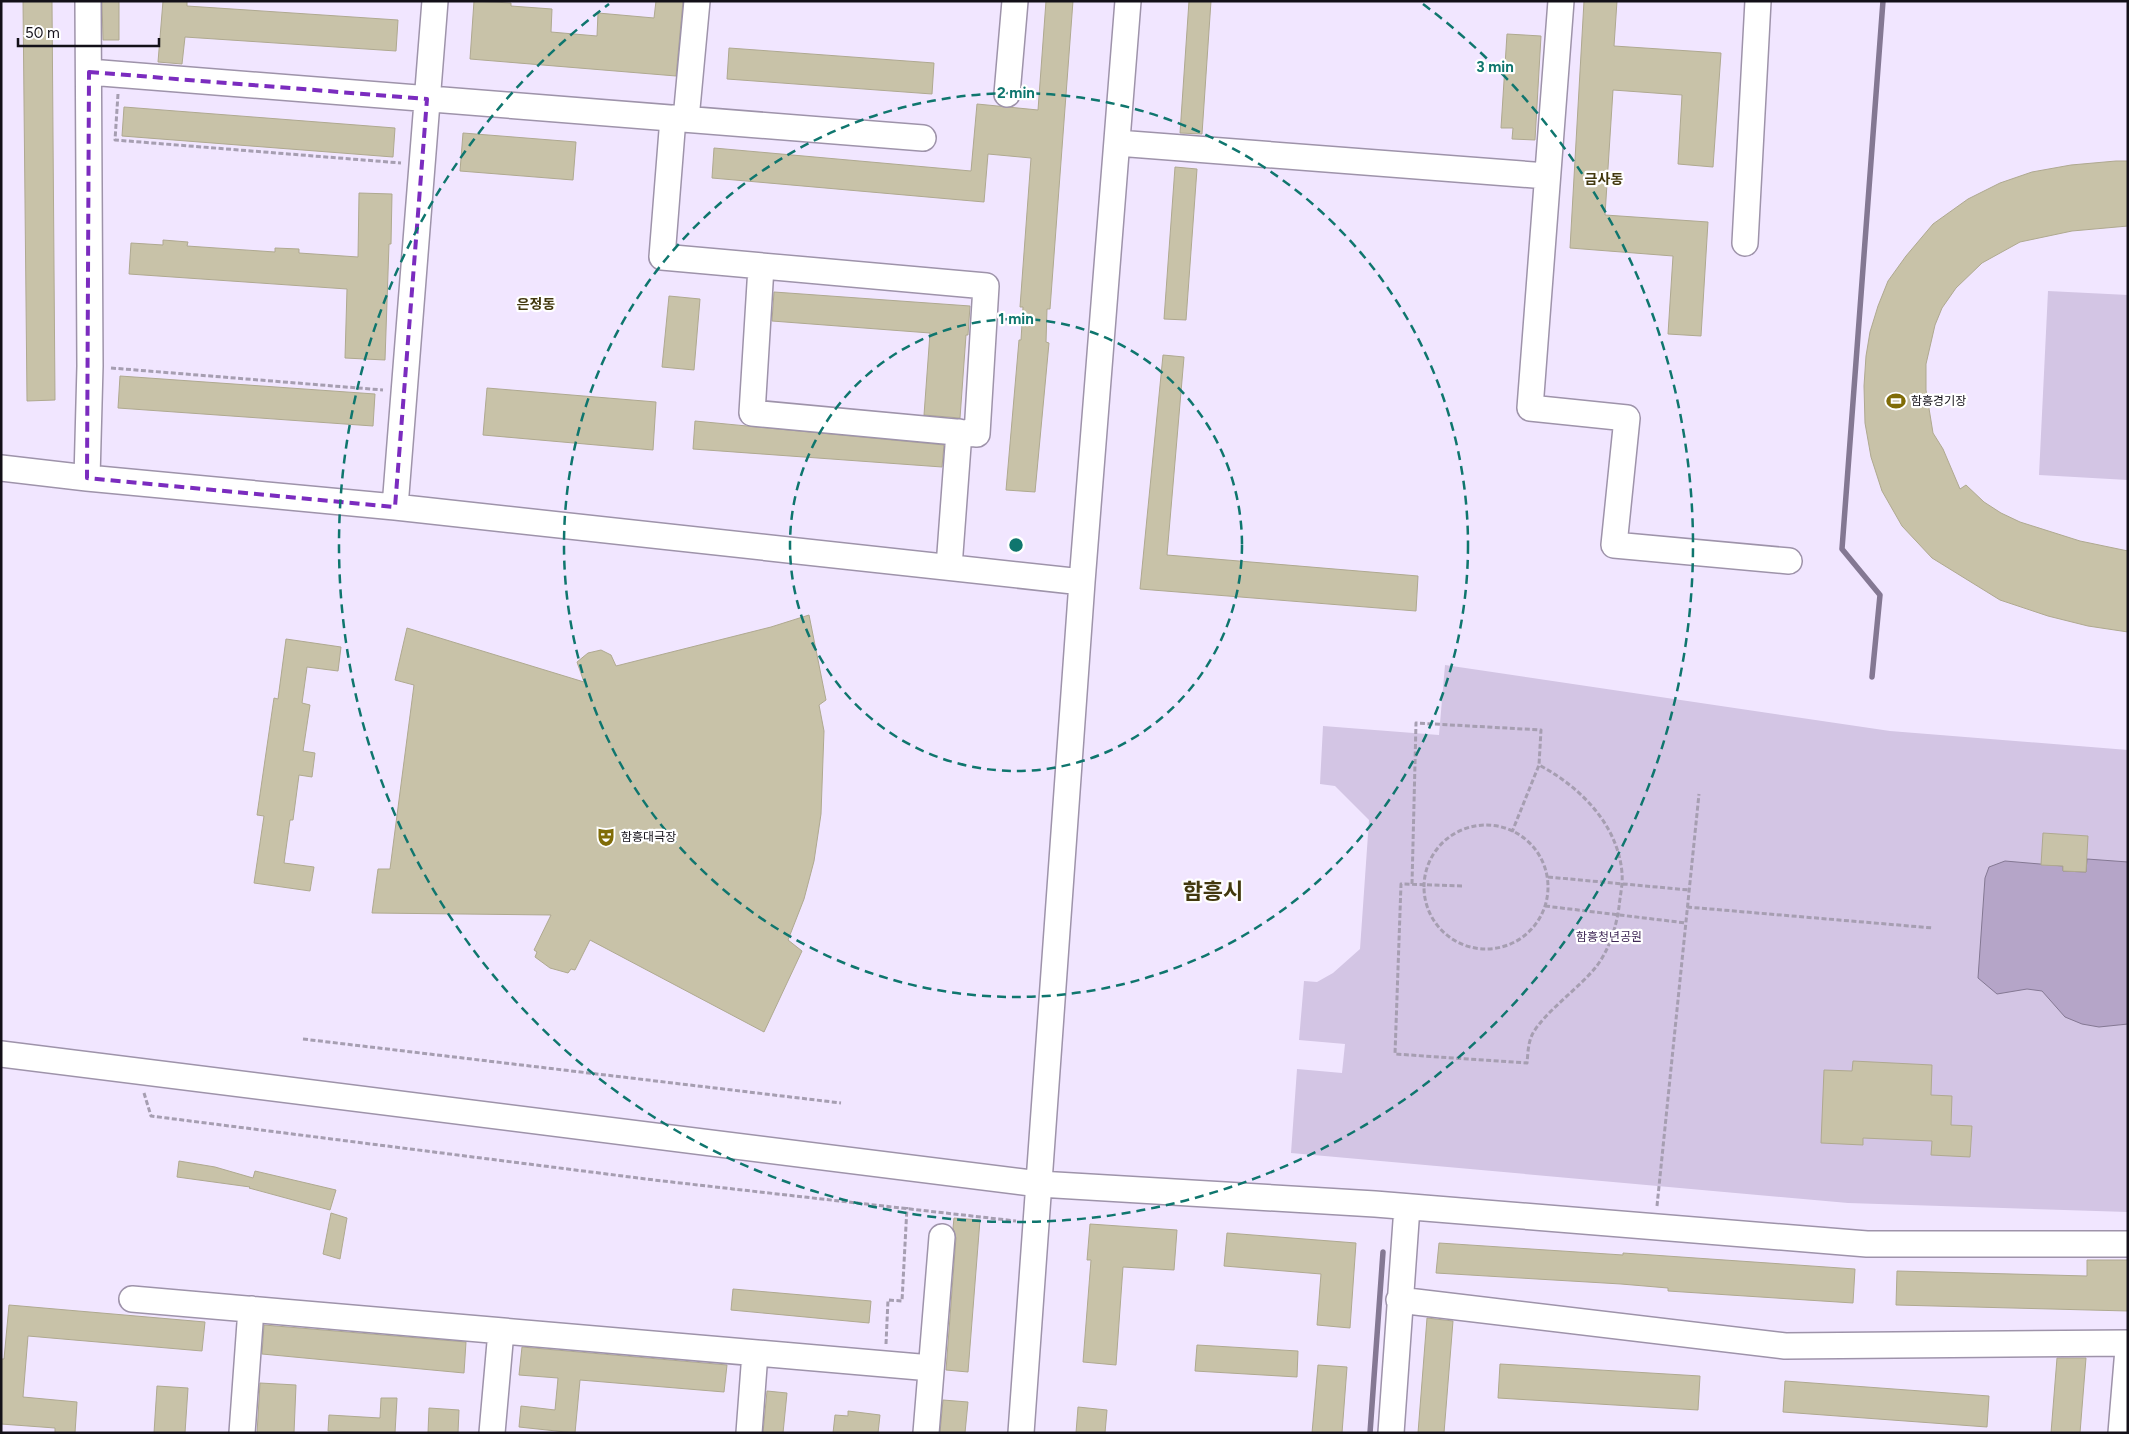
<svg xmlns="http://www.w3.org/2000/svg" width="2129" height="1434" font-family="Figtree,'Noto Sans KR',sans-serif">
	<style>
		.green { fill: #d3c5e4 }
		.water { fill: #b5a5c8; stroke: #847893 }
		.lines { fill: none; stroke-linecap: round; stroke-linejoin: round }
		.stream { stroke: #847893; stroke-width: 5.5 }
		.building { fill: #c8c2a8; stroke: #afa990 }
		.minor-casing { stroke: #9e93aa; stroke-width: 28 }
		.path { stroke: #a69eb1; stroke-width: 3; stroke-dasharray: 5 2.5; stroke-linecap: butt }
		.minor { stroke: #fff; stroke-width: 25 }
		.marked { fill: none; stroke: #7b2cbf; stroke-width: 4; stroke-dasharray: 10 6; stroke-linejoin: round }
		.ring { fill: none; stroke: #0f766e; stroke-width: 2.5; stroke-dasharray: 9 6 }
		.labels { text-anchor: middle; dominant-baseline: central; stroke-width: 4.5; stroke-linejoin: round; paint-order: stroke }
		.poi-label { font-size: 12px; fill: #131018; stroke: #fff; text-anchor: start }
		.park-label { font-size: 12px; fill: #3f2856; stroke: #fff }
		.neighbourhood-label { font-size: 14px; font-weight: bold; fill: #42380e; stroke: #fff }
		.town-label { font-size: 22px; font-weight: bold; fill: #42380e; stroke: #fff }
		.centre { fill: #0f766e; stroke: #fff; stroke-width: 2.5 }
		.ring-label { font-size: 15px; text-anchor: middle; font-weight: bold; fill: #0f766e; stroke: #fff; stroke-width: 4.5; stroke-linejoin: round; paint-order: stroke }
	</style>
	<rect width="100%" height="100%" fill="#f1e6ff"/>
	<path class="green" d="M2048 291 2128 295V480L2039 475Z
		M1445 665 1890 731 2128 750V1212L1848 1203 1291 1153 1297 1069 1342 1073 1345 1044 1299 1040 1304 981 1317 982 1333 973 1360 949 1369 820 1335 786 1320 784 1323 726 1439 735Z"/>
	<path class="water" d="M2087 859 2128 862V1024L2099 1027 2082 1024 2065 1017 2042 991 2027 989 1997 994 1978 978 1985 878 1989 867 2005 861 2063 866V871L2086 872Z"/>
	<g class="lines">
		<path class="stream" d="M1872 677 1880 595 1842 549 1883 1
			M1370 1433 1383 1252"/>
	</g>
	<path class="building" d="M23 1H52L55 400 27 401Z
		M102 1H119V40H103Z
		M163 1H187V6L398 20 396 51 185 37 182 64 158 62Z
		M474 1 511 3V6L552 9 551 32 597 36 598 13 654 18 656 1H683L676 76 470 59Z
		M1046 1H1073L1050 309H1047L1046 342 1049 343 1035 492 1006 490 1019 340H1021L1023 307H1020L1031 158 988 154 984 202 712 178 714 148 971 171 977 104 1038 110Z
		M1189 1H1211L1202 134 1180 133Z
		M1584 1H1617L1614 46 1721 53 1713 167 1678 164 1682 95 1613 90 1605 215 1708 222 1701 336 1668 334 1673 256 1570 248Z
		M1507 34 1541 36 1535 140 1512 139 1513 128H1501Z
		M729 48 934 63 932 94 727 79Z
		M124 107 395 128 393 157 122 136Z
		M463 133 576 142 573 180 460 171Z
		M2116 161H2128V226L2072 231 2020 242 1982 263 1956 288 1942 308 1935 325 1926 364V390L1933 433 1943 449 1960 489 1966 485 1984 502 2001 513 2020 522 2080 541 2128 551V632L2088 626 2048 616 2000 600 1932 558 1902 526 1882 491 1871 457 1865 423 1864 386 1866 356 1870 332 1878 306 1888 281 1906 256 1933 224 1968 199 2000 183 2032 172 2071 165Z
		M1175 167 1197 169 1186 320 1164 319Z
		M359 193 392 194 391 244H389L385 360 345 358 347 289 129 274 131 243 163 245V240L188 242 187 246 275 252V248L299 249V253L358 257Z
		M774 292 970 306 968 335H966L960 418 924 415 930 333 772 321Z
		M669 296 700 299 694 370 662 367Z
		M1163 355 1184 357 1167 555 1418 576 1416 611 1140 589Z
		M120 376 375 394 373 426 118 408Z
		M487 388 656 402 653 450 483 435Z
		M695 421 944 445 942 467 693 449Z
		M809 615 826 700 819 705 824 731 821 814 814 861 804 899 788 940 802 951 764 1032 590 940 575 970 571 969 568 973 550 968 535 957 537 952 534 950 551 915 372 913 378 869H390L414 685 395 680 407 628 584 682 577 662 588 653 601 650 611 655 616 666 771 627Z
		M286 639 341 647 338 671 307 667 302 703 310 705 303 751 315 753 312 777 299 775 293 820H290L284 863 314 867 310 891 254 883 264 816 257 815 274 698 278 699Z
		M2043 833 2088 836 2086 872 2063 871V866L2041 865Z
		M1853 1061 1932 1065 1931 1095 1952 1096 1951 1125 1972 1126 1970 1157 1931 1155 1932 1141 1863 1138V1145L1821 1143 1824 1070 1852 1071Z
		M179 1161 215 1167 253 1178 255 1171 336 1190 330 1210 249 1188 250 1187 177 1177Z
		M331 1213 347 1218 340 1259 323 1254Z
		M954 1218 980 1220 968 1372 946 1370 956 1238 953 1228Z
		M1090 1224 1177 1230 1174 1270 1123 1267 1116 1365 1083 1362 1091 1260H1087Z
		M1227 1233 1356 1243 1350 1328 1317 1325 1321 1274 1224 1266Z
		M1439 1243 1623 1255V1253L1855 1269 1853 1303 1668 1291V1288L1621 1284 1436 1273Z
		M2087 1260H2128V1311L1896 1305 1897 1271 2087 1276Z
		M733 1289 871 1301 869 1323 731 1310Z
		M9 1305 205 1322 202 1351 28 1336 23 1397 77 1402 75 1433H55V1428L1 1424V1359H4Z
		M1427 1318 1453 1321 1444 1433H1418Z
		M264 1325 466 1342 464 1373 262 1354Z
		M1197 1345 1298 1351 1297 1377 1195 1371Z
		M522 1347 727 1365 724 1392 580 1380 575 1433 519 1427 521 1406 555 1410 558 1378 519 1375Z
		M2057 1358H2086L2080 1433H2051Z
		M1500 1364 1700 1376 1698 1410 1498 1398Z
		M1318 1365 1347 1367 1342 1433H1312Z
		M1785 1381 1989 1396 1987 1427 1783 1412Z
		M260 1383 296 1385 294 1433H257Z
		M157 1386 188 1388 185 1433H154Z
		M767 1391 787 1393 783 1433H763Z
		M381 1398H397L395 1433 328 1431 329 1415 380 1418Z
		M943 1400 968 1402 965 1433H940Z
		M1078 1407 1107 1410 1105 1433H1076Z
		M429 1408 459 1410 458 1433H428Z
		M848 1411 880 1415 878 1433H833L835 1415 848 1416Z"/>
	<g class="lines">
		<g class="minor-casing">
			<path id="minor" d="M1561 1 1530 408 1627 418 1614 545 1789 561
				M89 72 923 138
				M1007 94 1015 1
				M673 118 662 257 986 286 977 434 752 413 761 267
				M686 119 697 1
				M1117 143 1547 176
				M1745 243 1758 1
				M1 468 87 478 395 507 1082 582
				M87 478 90 366 88 1
				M395 507 435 1
				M949 567 959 432
				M1 1054 1039 1184 1375 1204 1867 1244H2128
				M132 1299 931 1368
				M1399 1300 1785 1346 2128 1343
				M242 1433 251 1309
				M492 1433 501 1331
				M749 1433 755 1353
				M926 1433 942 1237
				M1021 1433 1082 582 1128 1
				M1391 1433 1407 1207
				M2121 1433 2128 1349"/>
		</g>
		<path class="path" d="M118 94 115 140 401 163
			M111 368 383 390
			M1424 887a62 62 0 1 1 124 0a62 62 0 1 1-124 0Z
			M1548 877 1689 890
			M1412 884 1416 723 1541 730 1539 765
			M1462 886 1401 884 1395 1054 1527 1063C1528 1053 1528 1042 1533 1033 1545 1012 1579 988 1596 967 1609 950 1616 928 1619 907 1620 896 1623 884 1622 873 1618 824 1579 786 1539 765L1512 832
			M1545 906 1686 923
			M1687 907 1933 928
			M303 1039 841 1103
			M144 1093 151 1116 654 1180 1016 1221
			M1657 1206 1699 794
			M886 1344 888 1300 902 1301 907 1207"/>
		<use href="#minor" class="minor"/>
	</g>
	<path class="marked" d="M89 72 427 99 395 507 87 478Z"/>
	<g class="ring">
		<circle cx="1016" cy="545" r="226"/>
		<circle cx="1016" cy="545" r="452"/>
		<path d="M1423 4A677 677 0 1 1 609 4"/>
	</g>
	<defs>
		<g id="stadium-bare" transform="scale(1.5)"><path d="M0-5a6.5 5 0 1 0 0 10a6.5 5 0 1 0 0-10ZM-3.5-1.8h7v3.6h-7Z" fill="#806c07" stroke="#fff" stroke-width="2.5" paint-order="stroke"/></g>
		<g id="theatre-bare" transform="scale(1.5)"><path d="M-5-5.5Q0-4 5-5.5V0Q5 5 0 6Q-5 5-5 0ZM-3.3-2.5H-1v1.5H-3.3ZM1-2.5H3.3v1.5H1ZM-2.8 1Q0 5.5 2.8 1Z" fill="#806c07" stroke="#fff" stroke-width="2.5" paint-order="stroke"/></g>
	</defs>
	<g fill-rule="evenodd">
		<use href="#stadium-bare" x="1896" y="401"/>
		<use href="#theatre-bare" x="606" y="837"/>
	</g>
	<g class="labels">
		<g class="poi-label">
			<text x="1911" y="401">함흥경기장</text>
			<text x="621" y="837">함흥대극장</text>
		</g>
		<g class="park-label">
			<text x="1609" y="937">함흥청년공원</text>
		</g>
		<g class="neighbourhood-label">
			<text x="1604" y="179">금사동</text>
			<text x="536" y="304">은정동</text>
		</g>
		<g class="town-label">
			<text x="1213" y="891">함흥시</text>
		</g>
	</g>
	<circle cx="1016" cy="545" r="8" class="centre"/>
	<g class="ring-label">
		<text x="1495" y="72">3 min</text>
		<text x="1016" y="98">2 min</text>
		<text x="1016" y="324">1 min</text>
	</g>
	<rect width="2129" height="1434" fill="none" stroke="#131018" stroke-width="5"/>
	<path d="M18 38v8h141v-8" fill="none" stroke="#131018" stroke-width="2.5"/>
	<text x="25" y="38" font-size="15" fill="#131018" stroke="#ffffff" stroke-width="4" paint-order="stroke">50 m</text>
</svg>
